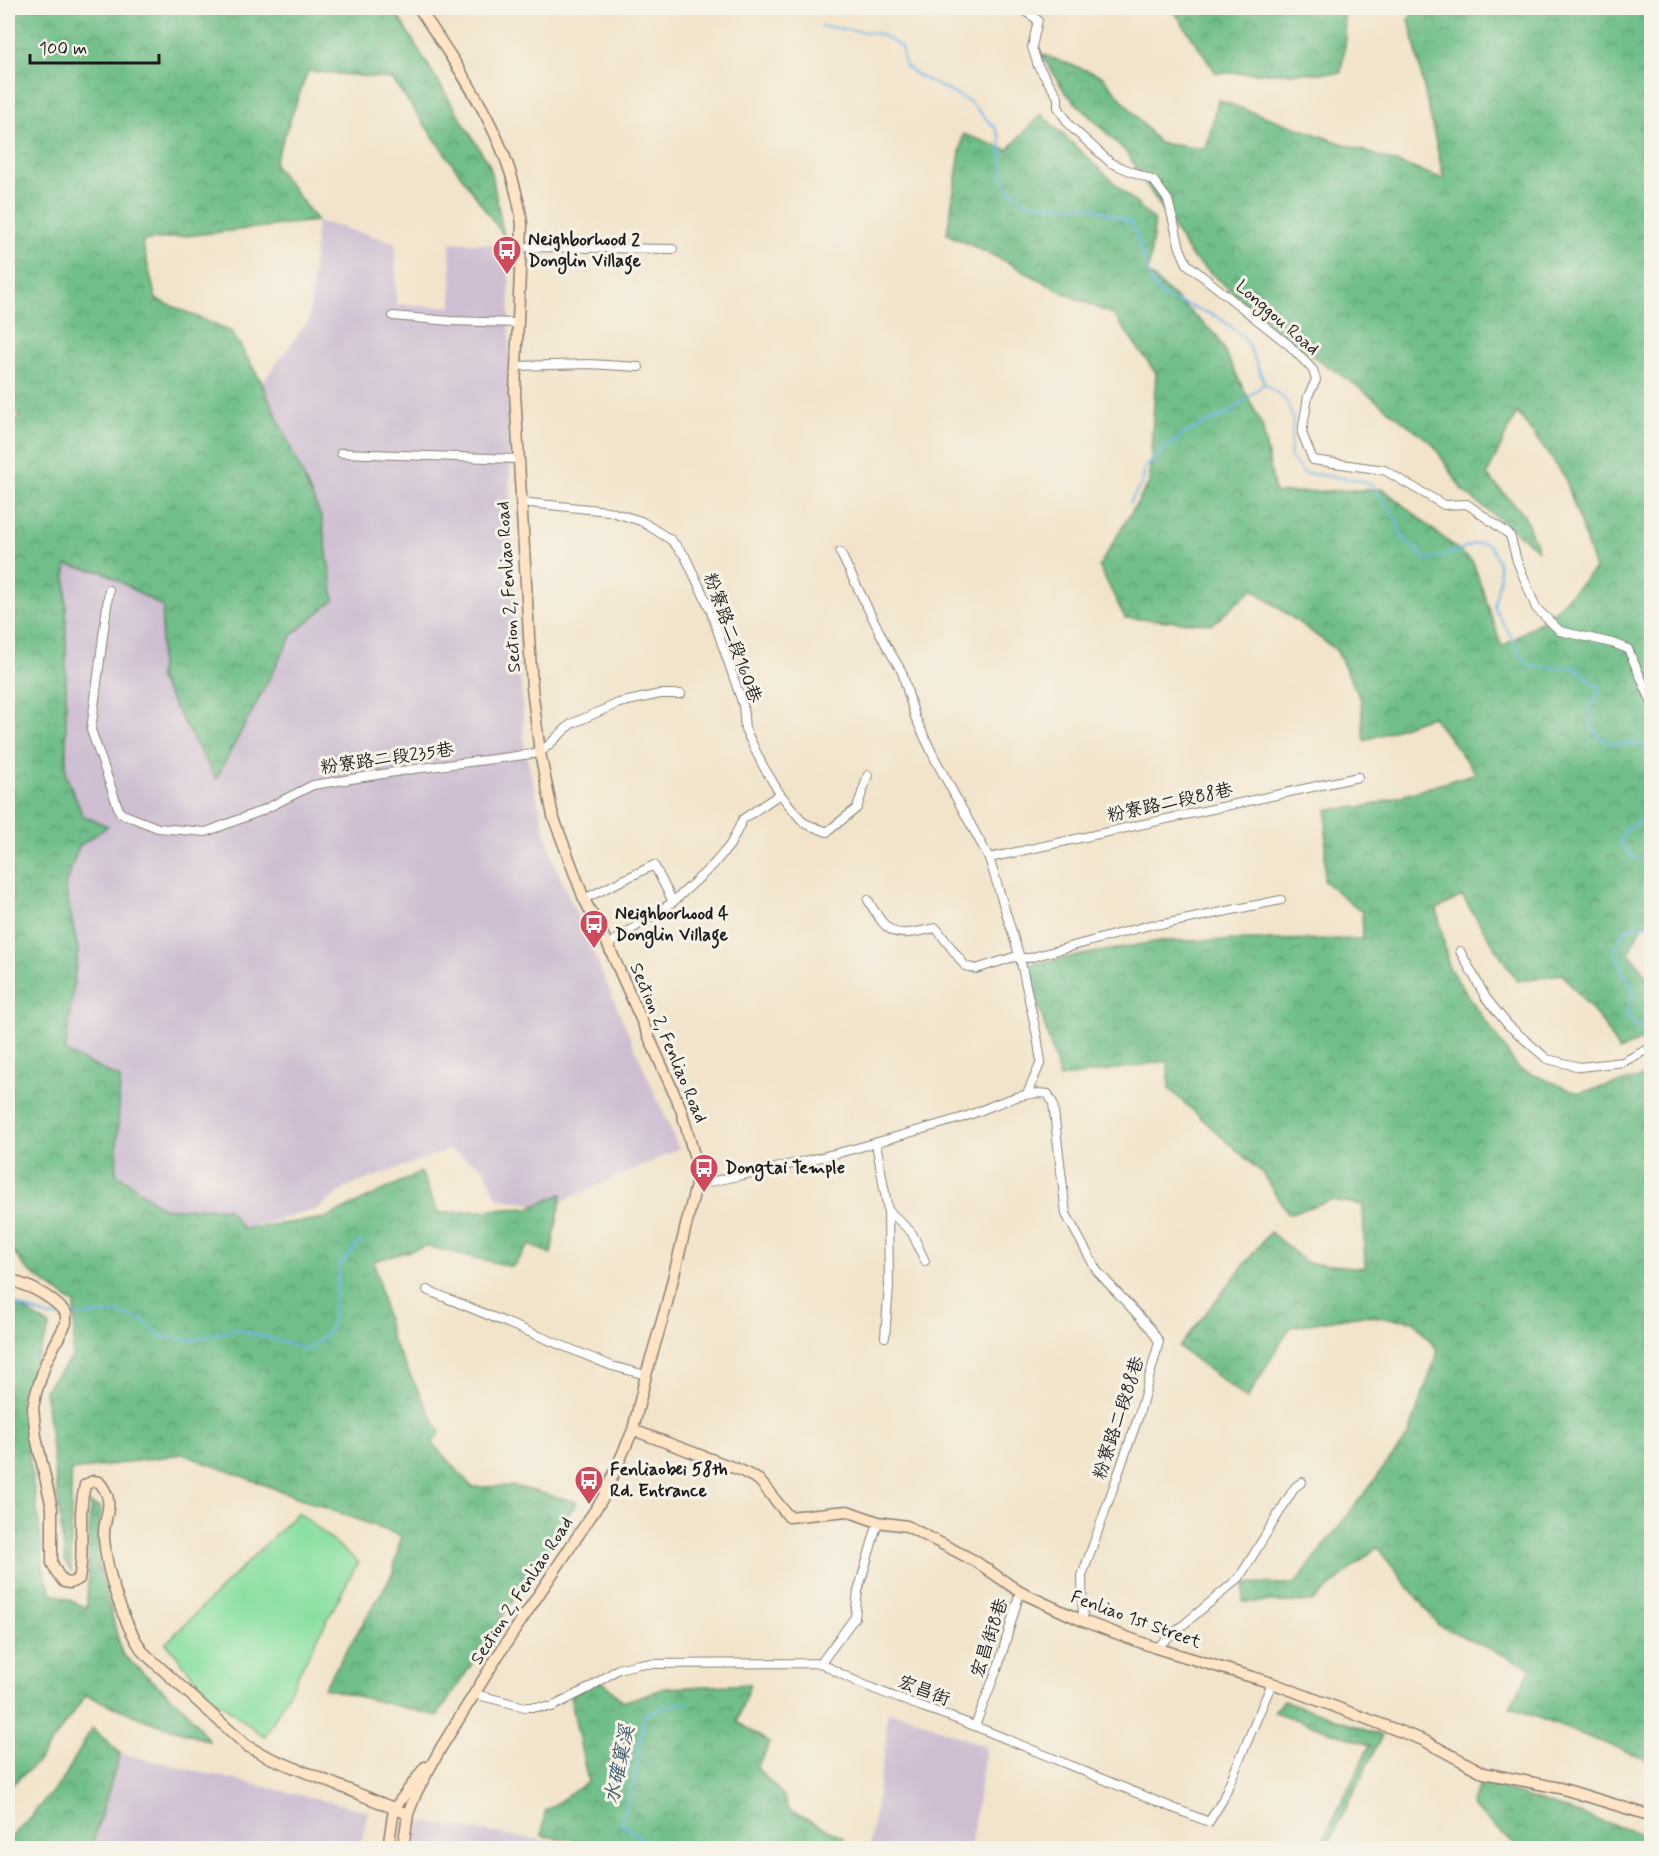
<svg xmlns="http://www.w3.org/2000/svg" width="1659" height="1856" font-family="Mynerve,'LXGW WenKai TC',sans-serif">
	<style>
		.industrial { fill: #cdbed2 }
		.grass { fill: #8ae0a3; stroke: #537e60; stroke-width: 1.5 }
		.forest { fill: url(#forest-crowns); stroke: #466d52; stroke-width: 1.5 }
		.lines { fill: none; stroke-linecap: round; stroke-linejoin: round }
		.stream { stroke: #71b8e8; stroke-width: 2 }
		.street-casing { stroke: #878074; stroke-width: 10 }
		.secondary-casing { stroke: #878074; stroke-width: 13 }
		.street { stroke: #fff; stroke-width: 8 }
		.secondary { stroke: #ffe4c6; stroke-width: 10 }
		.labels { text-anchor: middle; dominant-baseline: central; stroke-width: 6; stroke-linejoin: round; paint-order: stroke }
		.poi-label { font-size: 18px; font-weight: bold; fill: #1c1c1c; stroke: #f7f3e8; text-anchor: start }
		.street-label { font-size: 18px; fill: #1c1c1c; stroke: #f7f3e8 }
		.water-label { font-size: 20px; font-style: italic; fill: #3e5a6e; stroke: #f7f3e8 }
	</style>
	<defs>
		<pattern id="forest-crowns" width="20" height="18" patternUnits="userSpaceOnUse" patternTransform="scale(1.5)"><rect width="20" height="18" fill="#6fbe89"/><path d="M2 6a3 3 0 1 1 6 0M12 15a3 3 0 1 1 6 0" fill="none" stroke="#5a9a6f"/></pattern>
	</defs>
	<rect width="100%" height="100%" fill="#f7f3e8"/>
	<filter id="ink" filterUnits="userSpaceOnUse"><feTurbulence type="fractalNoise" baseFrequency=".0167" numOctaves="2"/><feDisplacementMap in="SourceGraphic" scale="12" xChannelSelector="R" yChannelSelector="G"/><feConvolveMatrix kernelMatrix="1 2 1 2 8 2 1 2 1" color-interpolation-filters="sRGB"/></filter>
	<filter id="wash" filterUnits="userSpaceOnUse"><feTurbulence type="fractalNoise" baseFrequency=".008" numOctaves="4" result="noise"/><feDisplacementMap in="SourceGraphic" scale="24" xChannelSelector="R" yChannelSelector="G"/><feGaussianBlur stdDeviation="1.35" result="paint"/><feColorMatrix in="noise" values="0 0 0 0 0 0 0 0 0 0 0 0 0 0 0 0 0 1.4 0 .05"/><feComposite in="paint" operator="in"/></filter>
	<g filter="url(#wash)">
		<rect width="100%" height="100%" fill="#f2e4cb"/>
		<path class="industrial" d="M317 221 395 242 396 304 452 307 450 242 509 245 510 516 525 750 552 858 679 1149 549 1207 497 1198 485 1168 449 1150 349 1186 316 1210 243 1229 227 1208 164 1209 116 1173 120 1078 65 1052 78 950 65 886 79 846 83 816 66 775V564L104 572 163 607 159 679 216 778 293 634 334 600 322 519 262 383 309 320Z
			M887 1712 906 1715 986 1747 970 1848H869L886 1742Z
			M120 1753 368 1811 360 1848H91Z
			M416 1821 592 1848H413Z"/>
		<path class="grass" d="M298 1512 358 1562 265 1737 208 1694 166 1643Z"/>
		<path class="forest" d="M8 8H393L490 166 504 236 392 79 308 71 274 164 317 221 142 241 156 299 232 332 262 383 322 519 334 600 293 634 216 779 159 679 163 607 104 572 66 565V775L83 816 108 826 79 846 65 886 78 950 65 1052 120 1078 116 1173 164 1209 227 1208 243 1229 326 1218 421 1172 438 1213 529 1208 562 1194 551 1254 530 1245 512 1267 427 1246 374 1261 391 1338 440 1433 432 1443 472 1487 514 1486 577 1502 438 1716 324 1688 393 1573 401 1536 182 1454 71 1471V1571L65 1562 45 1389 73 1356 75 1304 27 1270 8 1245V429L20 415 8 406Z
			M1172 8H1343L1346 39 1341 73H1216Z
			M1413 8H1651L1652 927 1643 924 1629 952 1647 977 1651 1009V1035L1619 1051 1602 1022 1562 974 1517 981 1462 896 1437 909 1449 968 1519 1069 1579 1093 1651 1075V1766L1644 1758 1510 1707 1531 1668 1438 1625 1377 1547 1312 1602H1243L1245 1583 1295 1584 1408 1436 1438 1351 1414 1321 1362 1315 1290 1327 1247 1399 1179 1347 1270 1232 1307 1263 1365 1268 1363 1205 1332 1200 1288 1214 1262 1173 1169 1089 1168 1061 1060 1078 1027 965 1160 941 1363 939 1362 912 1324 881 1327 810 1369 806 1476 773 1432 716 1364 741 1361 700 1336 650 1253 589 1213 624 1125 618 1099 566 1149 483 1156 373 1114 315 1062 292 1009 263 947 234 963 134 1008 150 1041 114 1155 221 1148 273 1217 336 1262 425 1275 493 1383 489 1473 562 1502 647 1549 616 1595 569 1565 477 1517 412 1487 475 1524 515 1538 550 1462 490 1433 444 1357 386 1283 336 1191 256 1127 153 1065 92 1041 54 1102 76 1159 143 1206 149 1218 100 1444 179 1409 19Z
			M8 1294 13 1302 50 1326 21 1398 39 1524 43 1567 51 1592 87 1608 90 1503 101 1509 97 1557 122 1654 187 1711 209 1741 148 1721 86 1695 37 1763 8 1788Z
			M602 1681 623 1702 665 1688 750 1684 737 1722 770 1743 757 1768 784 1796 787 1809 844 1838 845 1848H606L602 1843 542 1836 545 1811 588 1782 570 1695Z
			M1283 1700 1382 1736 1326 1848H1319L1370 1745 1274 1712Z
			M92 1728 120 1753 91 1848H8V1841L62 1781Z
			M1481 1782 1651 1837V1848H1518L1471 1805Z"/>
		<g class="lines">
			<path class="stream" d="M821 26 880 34 901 47 905 65 915 74 969 101 996 129 1000 137 1004 183 1026 203 1093 207 1132 223 1152 283 1163 296 1218 317 1241 334 1248 344 1265 384 1286 400 1293 419 1290 456 1303 473 1358 480 1373 485 1395 517 1403 538 1427 560 1446 555 1474 544 1485 543 1490 546 1498 561 1500 576 1494 607 1527 665 1535 667H1574L1600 688 1590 710 1592 728 1606 742 1642 745 1652 750
				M1130 502 1143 482 1144 469 1162 450 1184 434 1231 412 1264 384
				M1652 816 1626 829 1621 842 1632 857 1652 863
				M1652 926 1637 925 1624 931 1615 950 1621 969 1634 990 1626 1016 1652 1037
				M8 1302 49 1317 61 1316
				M70 1316 120 1313 144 1321 161 1336 191 1340 237 1329 310 1350 331 1328 340 1265 361 1241
				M655 1848 620 1823 636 1775 644 1715 663 1707 688 1702"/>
		</g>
	</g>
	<g filter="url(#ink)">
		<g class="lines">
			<g class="street-casing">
				<path id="street" d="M1020 8 1038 20 1032 47 1038 66 1058 97V107L1070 126 1111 163 1154 181 1168 200 1180 248 1187 264 1289 345 1313 370 1316 380 1308 396 1302 433 1313 460 1384 470 1444 505 1467 504 1510 535 1517 561 1536 608 1560 631 1612 643 1628 649 1652 703
					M521 247 673 249
					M393 316 450 321 517 323
					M516 366 589 364 639 367
					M341 453 518 459
					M520 502 608 511 641 521 671 540 685 556 710 609 743 705 745 729 762 764 780 794 804 823 827 832 857 808 868 775
					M840 552 886 645 902 672 915 717 935 759 989 858 1020 958 1037 1036 1041 1062 1027 1094
					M109 590 91 730 120 813 158 828 206 832 261 811 313 785 414 769 540 753 571 724 619 703 660 694H681
					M989 858 1358 777
					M584 899 654 865 673 902 713 865 730 845 743 819 780 794
					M868 900C890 938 894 937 936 928L965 966 976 969 1014 957 1029 958 1150 925 1164 924 1281 900
					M608 945 673 902
					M1460 951 1486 998 1508 1025 1547 1059 1580 1067 1623 1062 1652 1047
					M876 1143 888 1210 889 1286 885 1337
					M696 1185C756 1172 818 1160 878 1142 905 1134 933 1126 961 1118 986 1110 1022 1089 1048 1094L1053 1103 1066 1214 1097 1271 1151 1329 1159 1342 1138 1418 1082 1576 1083 1621
					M888 1210 912 1233 925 1261
					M427 1290 612 1366 646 1375
					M1156 1648 1239 1578 1295 1487 1302 1482
					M821 1663 855 1617 858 1591 878 1522
					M474 1694 525 1707H552L589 1688 618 1669 639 1664 821 1663C869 1692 925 1706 977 1727 1054 1758 1131 1792 1209 1822L1222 1801 1272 1683
					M975 1726 999 1664 1020 1592"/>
			</g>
			<g class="secondary-casing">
				<path id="secondary" d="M8 1276C15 1283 25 1285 34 1289 46 1295 57 1303 66 1313V1323L46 1362 36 1393 33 1408 36 1437 52 1508V1563L57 1573 64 1582 70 1583 79 1579C86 1546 76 1520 85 1485L93 1481 99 1482C118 1504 102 1516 104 1539 107 1576 123 1622 143 1652L247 1746 268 1757 408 1814
					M633 1430 740 1470 759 1480 789 1517 847 1511 878 1522 907 1526 975 1561 1020 1592 1083 1621 1156 1648 1272 1683 1423 1740 1484 1773 1560 1788 1652 1816
					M388 1848 394 1809 425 1767
					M403 1848 408 1814 417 1791 442 1746 499 1654 603 1498 633 1430 646 1375 666 1307 696 1185V1162L681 1109 608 945 584 899 553 816 540 753 532 688 515 392 522 224C512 142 463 75 419 8"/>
			</g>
			<use href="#street" class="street"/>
			<use href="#secondary" class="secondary"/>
		</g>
	</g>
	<defs>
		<g id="bus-pin" transform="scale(1.5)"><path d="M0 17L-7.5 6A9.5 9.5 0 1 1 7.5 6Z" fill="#d1495b" stroke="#f7f3e8"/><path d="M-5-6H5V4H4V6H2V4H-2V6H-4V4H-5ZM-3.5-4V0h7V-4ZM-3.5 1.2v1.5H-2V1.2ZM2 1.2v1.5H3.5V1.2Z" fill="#fff"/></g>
	</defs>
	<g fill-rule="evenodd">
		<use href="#bus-pin" x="507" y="250"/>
		<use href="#bus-pin" x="594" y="924"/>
		<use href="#bus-pin" x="704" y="1168"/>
		<use href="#bus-pin" x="589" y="1480"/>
	</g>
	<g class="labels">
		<g class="poi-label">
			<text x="528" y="240">Neighborhood 2<tspan x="528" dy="21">Donglin Village</tspan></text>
			<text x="615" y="914">Neighborhood 4<tspan x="615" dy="21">Donglin Village</tspan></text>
			<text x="725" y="1168">Dongtai Temple</text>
			<text x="610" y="1470">Fenliaobei 58th<tspan x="610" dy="21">Rd. Entrance</tspan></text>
		</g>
		<g class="street-label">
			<text transform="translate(1277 318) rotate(41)">Longgou Road</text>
			<text transform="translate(509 587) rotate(-94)">Section 2, Fenliao Road</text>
			<text transform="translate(732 638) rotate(70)">粉寮路二段160巷</text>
			<text transform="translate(387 759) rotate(-8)">粉寮路二段235巷</text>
			<text transform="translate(1170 803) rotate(-12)">粉寮路二段88巷</text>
			<text transform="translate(668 1043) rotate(67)">Section 2, Fenliao Road</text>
			<text transform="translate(1119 1418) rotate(-72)">粉寮路二段88巷</text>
			<text transform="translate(522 1591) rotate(-57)">Section 2, Fenliao Road</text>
			<text transform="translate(1136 1620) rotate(20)">Fenliao 1st Street</text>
			<text transform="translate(990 1638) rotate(-72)">宏昌街8巷</text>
			<text transform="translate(924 1691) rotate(21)">宏昌街</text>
		</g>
		<g class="water-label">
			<text transform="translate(620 1765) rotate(-78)">水確窠溪</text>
		</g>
	</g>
	<rect width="1659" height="1856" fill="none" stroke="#f7f3e8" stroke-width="30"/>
	<path d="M30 54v9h129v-9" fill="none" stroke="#1c1c1c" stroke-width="3"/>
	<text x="39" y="54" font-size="18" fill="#1c1c1c" stroke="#f7f3e8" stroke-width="4.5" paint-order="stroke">100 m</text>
</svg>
